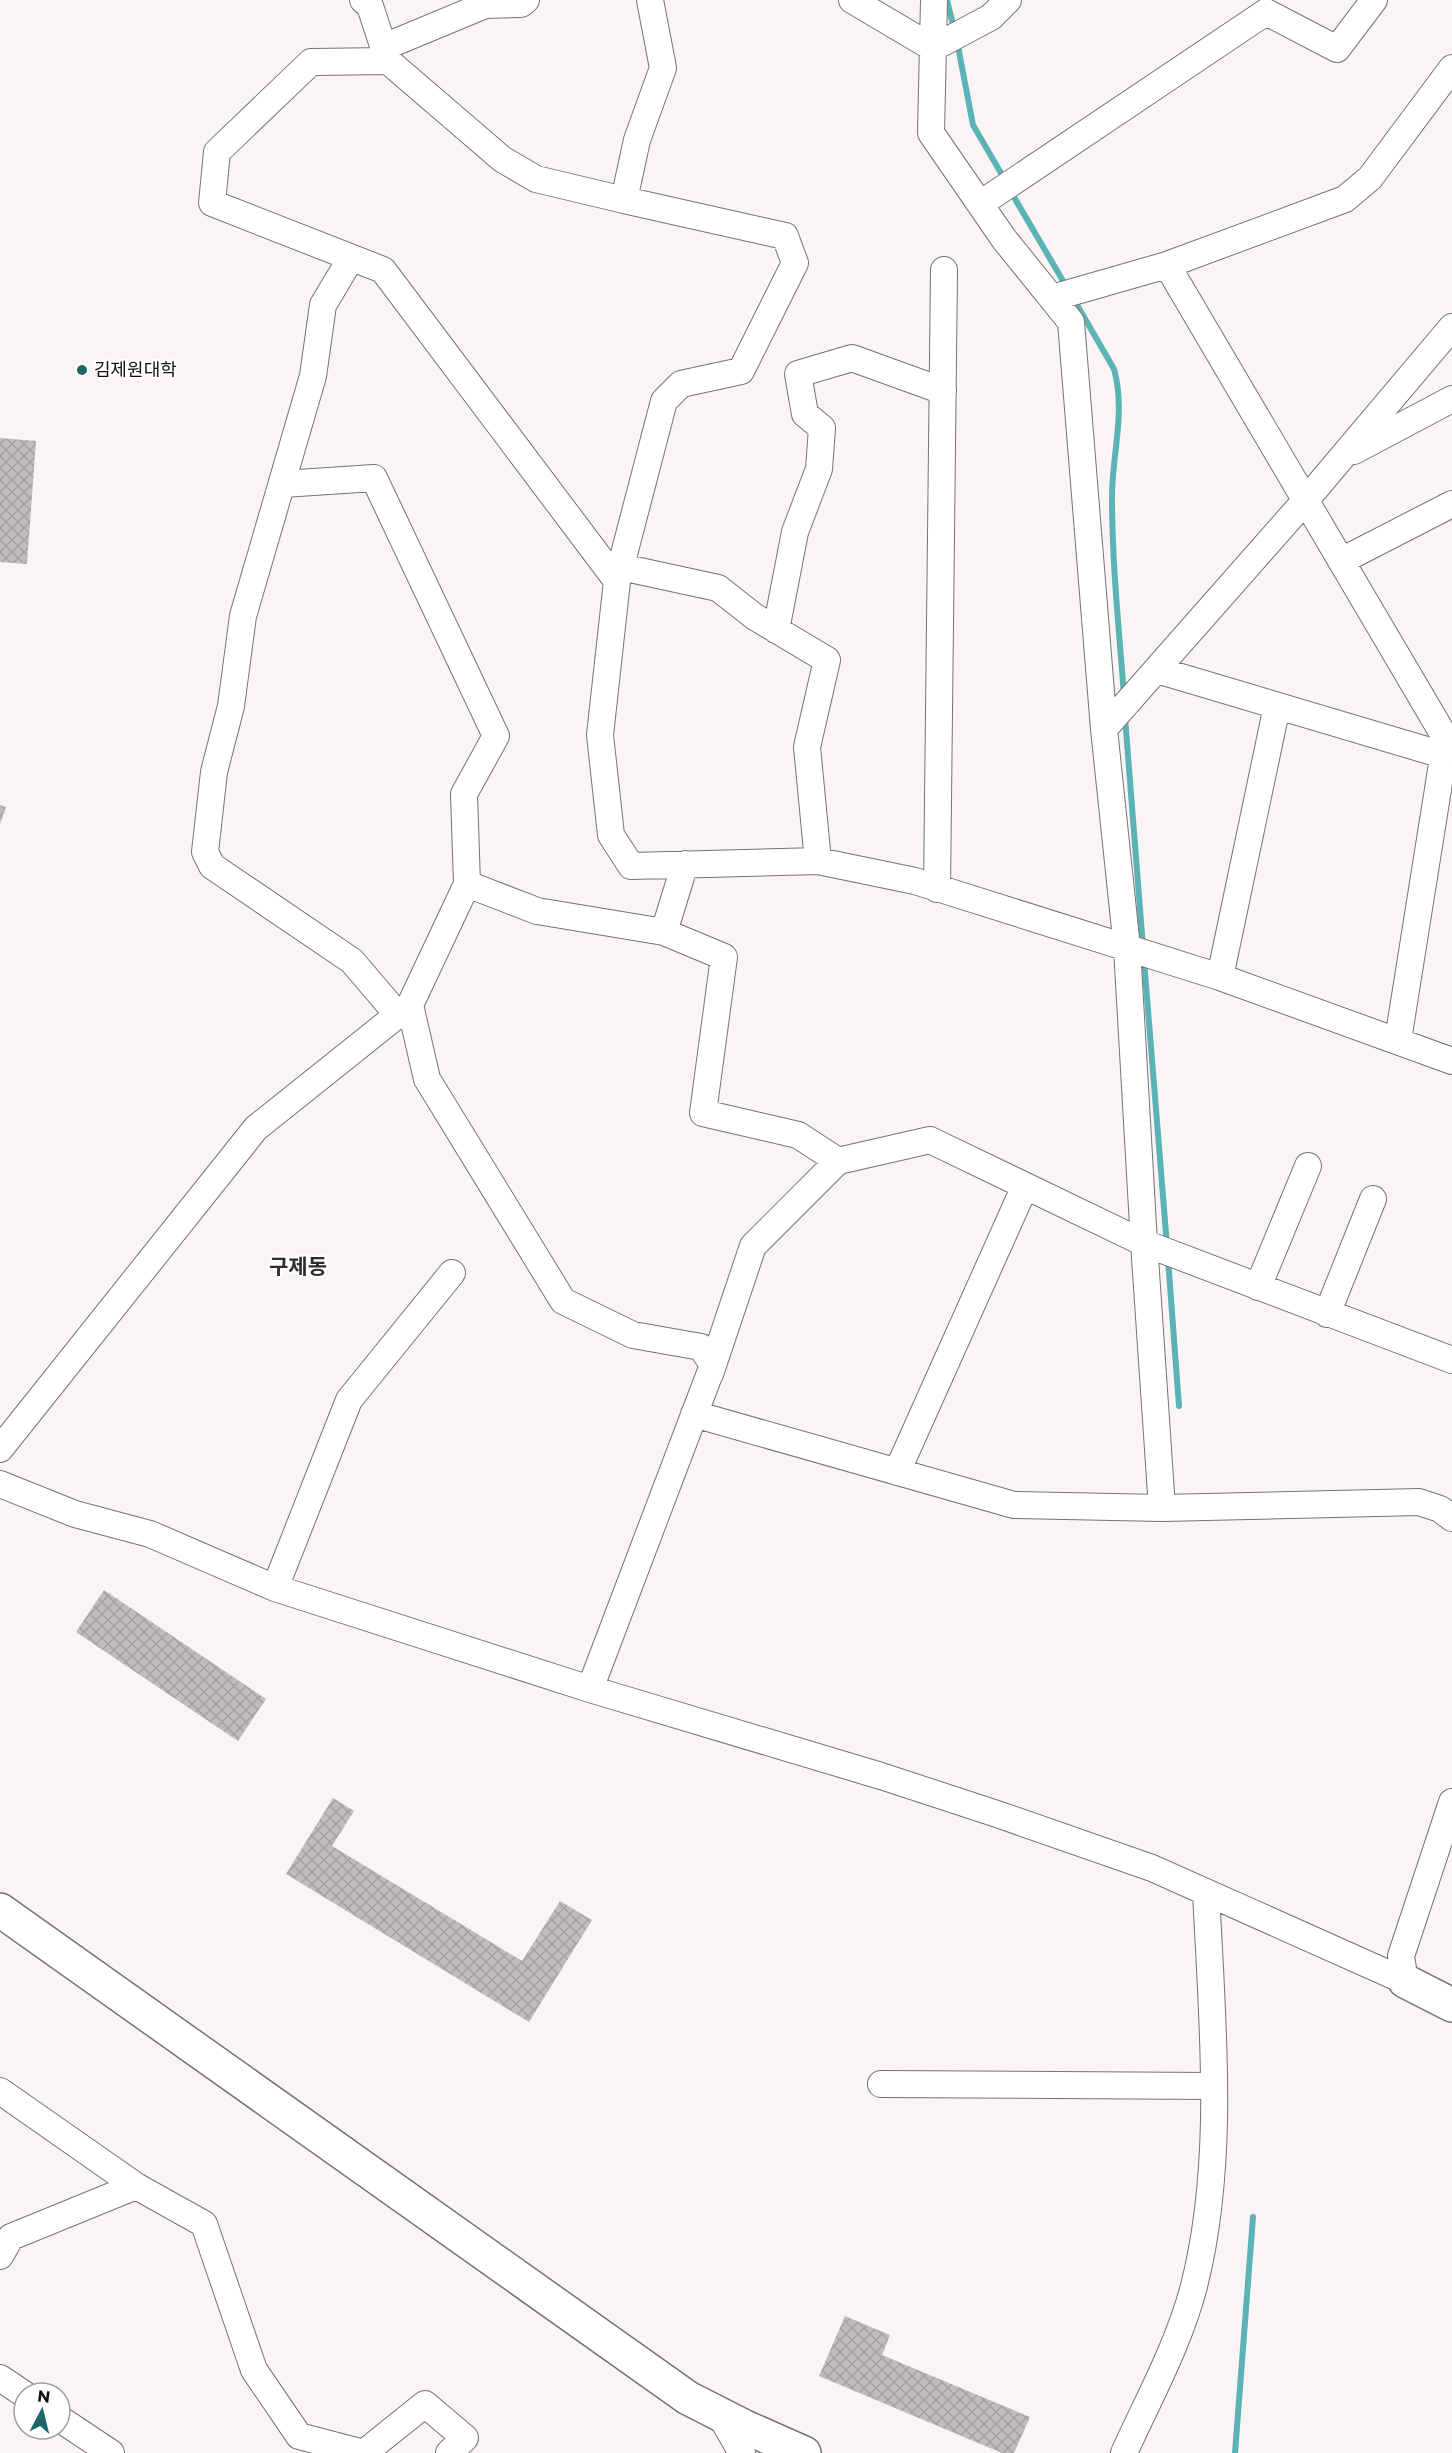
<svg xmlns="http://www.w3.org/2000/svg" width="1452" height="2453" font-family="Montserrat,'Noto Sans KR',sans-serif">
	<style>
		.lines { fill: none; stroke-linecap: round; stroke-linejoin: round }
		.stream { stroke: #5bb3b6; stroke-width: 6 }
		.building { fill: url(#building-cross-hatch) }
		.minor-casing { stroke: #777273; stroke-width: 28 }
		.major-casing { stroke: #777273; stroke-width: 36 }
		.minor { stroke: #fff; stroke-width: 26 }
		.major { stroke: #fff; stroke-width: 33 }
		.poi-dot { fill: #1a676b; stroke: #fff; stroke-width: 2 }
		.labels { text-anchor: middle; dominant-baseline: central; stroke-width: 4.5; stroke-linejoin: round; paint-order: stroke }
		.poi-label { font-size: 18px; fill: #121010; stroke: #fff; text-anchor: start }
		.quarter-label { font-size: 21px; font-weight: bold; fill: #302c2c; stroke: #fff }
	</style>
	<defs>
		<pattern id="building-cross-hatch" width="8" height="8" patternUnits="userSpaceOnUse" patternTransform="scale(1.5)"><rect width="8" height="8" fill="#c1bcbc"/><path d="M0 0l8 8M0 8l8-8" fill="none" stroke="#a5a1a1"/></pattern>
	</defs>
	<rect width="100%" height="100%" fill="#faf5f5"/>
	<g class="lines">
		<path class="stream" d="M947 0 954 29
			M957 41 973 125 1005 180
			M1011 192 1066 286
			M1073 298 1114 369C1126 412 1112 454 1112 497 1112 563 1119 630 1124 695
			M1125 717 1143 947
			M1144 960 1167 1246
			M1168 1259 1179 1406
			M1235 2453 1253 2217"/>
	</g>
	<path class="building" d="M0 438 36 441 27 564 0 562Z
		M0 805 6 807 0 824Z
		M104 1590 266 1699 238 1741 76 1632Z
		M333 1798 354 1811 332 1846 522 1961 560 1901 592 1920 529 2022 286 1874Z
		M845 2316 890 2335 882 2355 1030 2417 1014 2453H1002L819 2376Z"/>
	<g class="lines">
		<g class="minor-casing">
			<path id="minor" d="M363 0 370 6 388 61 311 62 217 152 212 203 383 270 617 581 600 735 611 835 631 866 818 861 915 881 1220 977 1452 1061
				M852 0 933 48 991 17 1008 0
				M934 0 931 133 1004 239 1071 322 1104 729 1127 948 1144 1243 1162 1508
				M384 47 485 5 521 4 526 0
				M388 61 502 159 536 179 624 200
				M980 204 1266 12 1337 49 1374 0
				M351 258 323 305 313 376 243 616 231 706 214 772 205 852 212 866 352 961 398 1015
				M1167 265 1446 739 1398 1040
				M1052 298 1167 265 1345 199 1370 178 1452 68
				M1354 451 1452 399
				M283 484 374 478 496 736 464 794 467 884 410 1005 427 1079 563 1301 633 1335 701 1347 713 1365 590 1689
				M1341 561 1452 504
				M621 567 718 588 755 617 827 660 807 747 818 861
				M617 581 664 401 681 384 741 371 795 263 785 236 624 200 637 140 663 68 650 0
				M776 630 795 532 819 469 822 428 805 414 798 374 852 358 943 391
				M1157 670 1443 755
				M1104 729 1305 501 1452 327
				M685 864 664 932 724 957 703 1113 798 1135 838 1161 930 1140 1144 1243 1452 1360
				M467 884 537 911 664 932
				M937 889 944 270
				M1220 977 1277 706
				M1258 1287 1308 1166
				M1327 1314 1373 1199
				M710 1374 753 1246 838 1161
				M694 1414 1014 1505 1162 1508 1419 1502 1440 1509 1452 1518
				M0 1449 256 1128 410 1005
				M897 1472 1025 1186
				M0 1484 75 1514 150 1534 275 1588 590 1689 881 1776 997 1814 1152 1868 1405 1981
				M275 1588 349 1400 452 1273
				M1405 1981 1401 1956 1452 1802
				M881 2084 1213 2086
				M0 2091 136 2186
				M0 2256 11 2237 136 2186 204 2224 254 2370 299 2436 364 2453 425 2404 465 2438 449 2453
				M0 2378 24 2394
				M720 2415 742 2453
				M60 2419 111 2453
				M1124 2453C1149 2398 1179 2344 1194 2286 1226 2160 1212 2020 1206 1892"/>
		</g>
		<g class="major-casing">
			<path id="major" d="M0 1910 688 2398 745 2427 804 2453
				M1405 1981 1452 2005"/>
		</g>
		<use href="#minor" class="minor"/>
		<use href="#major" class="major"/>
	</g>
	<circle class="poi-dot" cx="82" cy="370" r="6"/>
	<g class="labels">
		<g class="poi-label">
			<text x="94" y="370">김제원대학</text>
		</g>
		<g class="quarter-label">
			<text x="298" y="1266">구제동</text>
		</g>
	</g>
	<g transform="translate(42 2411) rotate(7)"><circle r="28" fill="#ffffff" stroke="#a09f9f" stroke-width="1.5"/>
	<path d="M0-4.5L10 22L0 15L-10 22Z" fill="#1a676b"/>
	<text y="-9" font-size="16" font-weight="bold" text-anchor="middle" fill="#121010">N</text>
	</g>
</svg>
